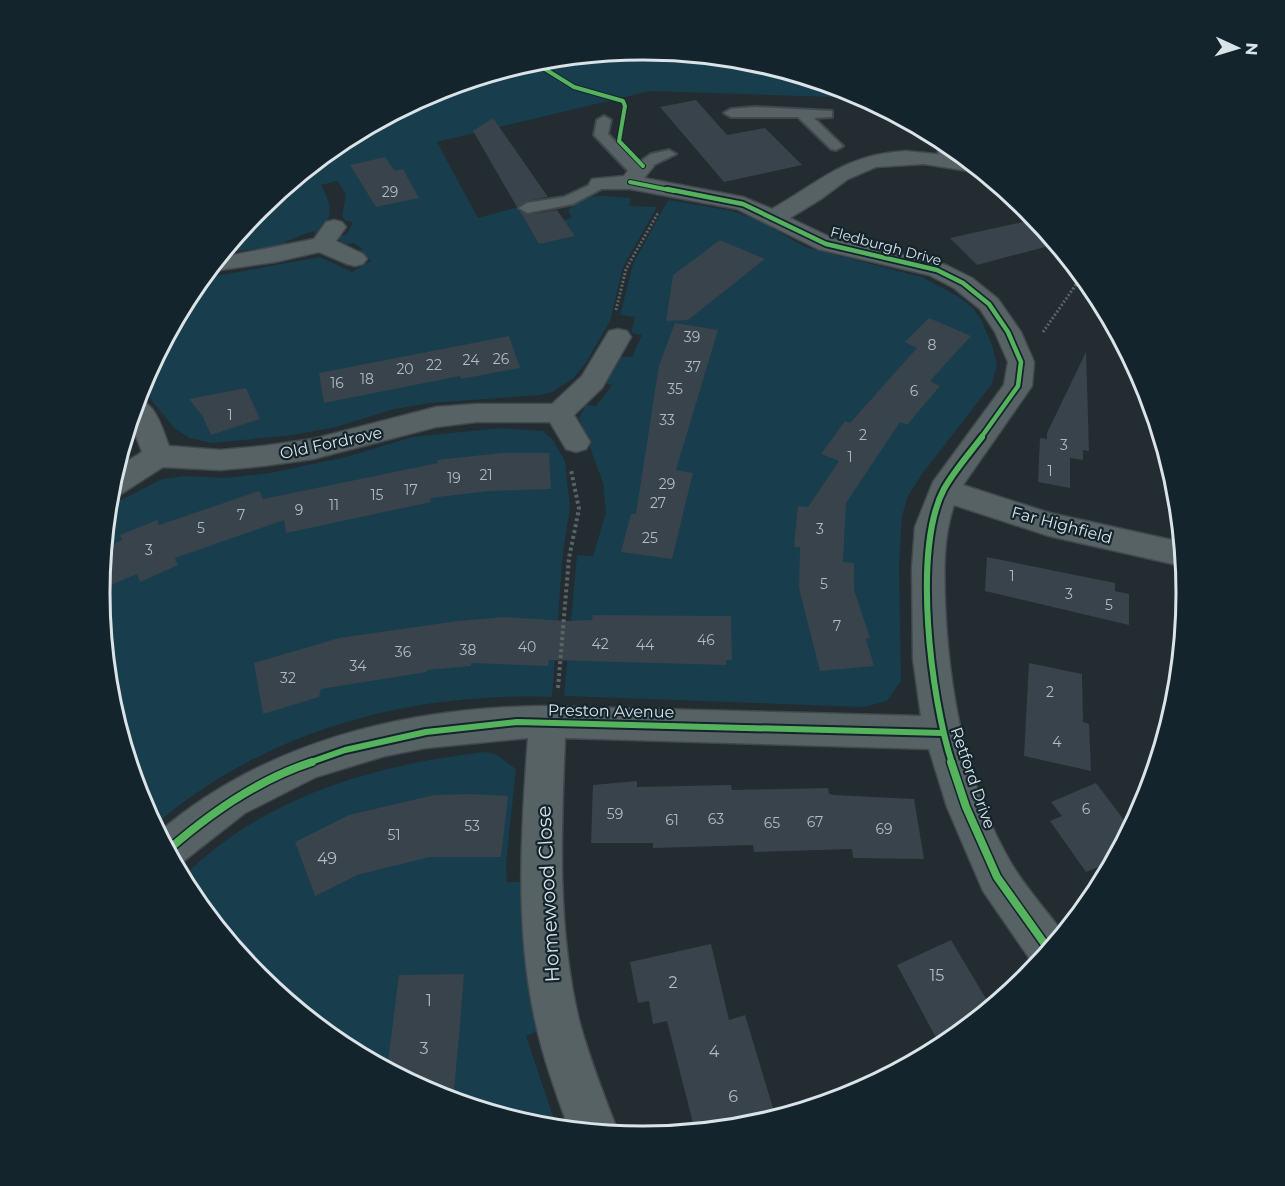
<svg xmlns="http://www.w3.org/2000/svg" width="1285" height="1186" font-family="Montserrat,sans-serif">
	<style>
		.green { fill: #183d4c }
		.building { fill: #38434c }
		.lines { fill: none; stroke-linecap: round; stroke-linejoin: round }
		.service-casing { stroke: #41484d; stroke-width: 4 }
		.minor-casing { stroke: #41484d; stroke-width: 3 }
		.path-far1 { stroke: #5a6365; stroke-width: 3; stroke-dasharray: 2 2; stroke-linecap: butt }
		.path { stroke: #5a6365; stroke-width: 4; stroke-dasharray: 3 3; stroke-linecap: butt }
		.service { fill: #576264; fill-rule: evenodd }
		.minor { fill: #576264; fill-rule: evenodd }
		.cycleway-far3-casing { stroke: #14242c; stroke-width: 6 }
		.cycleway-far2-casing { stroke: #14242c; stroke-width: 8 }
		.cycleway-far1-casing { stroke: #14242c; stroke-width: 10 }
		.cycleway-casing { stroke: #14242c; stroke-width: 11 }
		.cycleway-far3 { stroke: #56b35d; stroke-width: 4 }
		.cycleway-far2 { stroke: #56b35d; stroke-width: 4.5 }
		.cycleway-far1 { stroke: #56b35d; stroke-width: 6 }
		.cycleway { stroke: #56b35d; stroke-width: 8 }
		.labels { text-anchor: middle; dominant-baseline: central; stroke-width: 4.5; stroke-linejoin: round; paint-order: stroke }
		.number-label { font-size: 14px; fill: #b1bbc1 }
		.far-street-label { font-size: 14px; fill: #d9e3e8; stroke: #14242c }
		.street-label { font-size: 16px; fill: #d9e3e8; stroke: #14242c }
		.near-number-label { font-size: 16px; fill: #b1bbc1 }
		.near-street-label { font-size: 20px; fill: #d9e3e8; stroke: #14242c }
		.rim { fill: none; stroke: #d9e3e8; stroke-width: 3 }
	</style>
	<rect width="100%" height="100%" fill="#232c30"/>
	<path class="green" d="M643 50 749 60 851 91 864 98 650 91 437 142 478 218 518 207 524 213 546 214 554 222 572 218 568 211C584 190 608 197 631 198L629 206 657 207 623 267 610 321 587 361 574 378 552 392 541 395 430 403 395 409 336 427 293 435 212 443 190 438 174 428 140 386 191 291 200 279 320 257 352 272 372 260 355 252 363 249 353 243 343 246 338 237 347 234 353 222 346 221 342 216 346 194 337 181 321 185C332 205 335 220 315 234L313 231 285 242 287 247 263 252 261 248 222 253 258 208 341 141 435 91 537 60Z
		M668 200 733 211 760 221 805 247 922 277 959 297 973 308 982 321 993 348 997 365 992 384 922 474 908 496 902 516 899 565 901 681 887 701 864 707 564 696 577 555 593 556 606 512 603 483 579 418 586 405 596 406 612 385 603 383 621 357H632L642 335 631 333 635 317 620 315 633 264Z
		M501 428 543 431 553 440 565 461 570 508 563 552 552 697C409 692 263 731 154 826 117 756 102 673 99 595 98 566 105 536 107 507L162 479 185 476 225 478 270 473 346 457 412 437Z
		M484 752 495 754 516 769 506 863 507 882H524L532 999 538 1031 526 1036 557 1128 536 1126 434 1095 340 1045 258 977 190 895 182 878C262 797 373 765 484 752Z"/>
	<path class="building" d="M696 100 727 135 765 128 802 165 724 182 660 107Z
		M493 118 548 197 527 201 517 207 473 131Z
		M385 157 395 171 403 169 419 198 376 207 350 165Z
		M557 210 575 236 539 244 520 211 527 215Z
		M1036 219 1056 244 977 265 950 238Z
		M720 240 765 259 688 320 666 321 673 275Z
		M929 318 971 336 930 381 940 386 907 425 900 422 846 503 843 562 854 563V590L870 638 866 639 874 666 820 671 799 588 800 547H794L798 506 808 507 839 461 821 454 845 421 850 423 917 348 905 342Z
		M675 323 718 330 676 470 693 473 672 559 621 552 631 514H636L659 365Z
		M509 336 520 368 461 379 460 376 324 403 319 373Z
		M1086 352 1089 451 1083 450V460L1070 458V488L1038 482 1040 438 1047 439V433Z
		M246 388 260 419 211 435 203 417 189 399Z
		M501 453H549L551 489 490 491 430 498 431 502 286 533 284 520 175 558 178 565 140 582 137 574 99 590 103 548 122 540 120 535 157 520 159 525 259 491 263 499 438 463 437 460Z
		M987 557 1115 583V591L1129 594V625L985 591Z
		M593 615 731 616 732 660H726V665L549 660 548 666 471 663V666L427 670V672L321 689 319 697 263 714 254 663 339 638 458 621 505 617 568 621 592 620Z
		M1029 663 1082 674 1083 722 1089 724 1091 771 1024 756Z
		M637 781V787L731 785 732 790 828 788 829 794 834 795 914 799 924 859 853 858 852 849 754 852 753 845 653 848V843H591L593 785Z
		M1096 783 1130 828 1104 876 1098 867 1086 872 1050 821 1062 816 1051 802Z
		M470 794 508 796 501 857H430L357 875 315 896 295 842 349 815 434 795Z
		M951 940 991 1007 941 1047 897 965Z
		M711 944 729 1020 745 1015 776 1118 748 1126 695 1131 667 1021 653 1024 649 1001 638 1003 630 962Z
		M464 974 460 1025 453 1101 434 1095 387 1070 399 975Z"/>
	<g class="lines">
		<g class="service-casing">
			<path id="service" d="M755 107 832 111V117L814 118 843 146 836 150 831 149 798 117H731L724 113 731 109Z
				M604 116 611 120 608 134 637 164 651 154 669 150 676 154 643 170V176H633L594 135 597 120Z
				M942 140 953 148 950 161 945 162 938 158 939 143Z
				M600 180 605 181 607 184 605 187 573 204 527 213 519 208 527 203 564 197Z"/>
		</g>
		<g class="minor-casing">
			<path id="minor" d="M906 151 964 157 981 171 975 172 924 164 876 167 848 179 821 199 790 218 834 239 946 265 972 278 998 299 1021 332 1034 362 1032 386 963 485 1050 513 1181 542 1182 566 1049 536 954 505C943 537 944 570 945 604 949 692 966 786 1011 863 1026 888 1046 910 1063 933L1036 966 1034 965 983 891 947 807 929 749 565 738C561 832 557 928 579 1020 589 1058 604 1095 618 1132L569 1129C556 1093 543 1058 535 1020 515 928 521 832 528 738L426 748 385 756 316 777 245 813 176 867 158 833C264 742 404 708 542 706L921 716 913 659 912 568 915 527 933 482 1004 385 1008 362 995 332 980 309 954 288 929 275 818 249 737 209 630 189H592L589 184 592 179 624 176C632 166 636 158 651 161L654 166 644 178 743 197 772 209C823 180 843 155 906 151Z
				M334 220 342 222 346 227 336 241 363 254 367 259 363 264 355 266 347 264 319 252 275 262 206 272 218 258 314 239 326 222Z
				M618 329 627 331 631 337 602 388 574 415 590 442 586 449 576 452 566 449 550 422H476L436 427 313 459 263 466 220 470 163 467 121 494 109 496 115 469 142 452 130 420 136 398C157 404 162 429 169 446L220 450 263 446 313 439 436 407 476 404H552L582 376 609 331Z"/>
		</g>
		<path class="path-far1" d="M616 310 626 269 658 213
			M1043 332 1082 276"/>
		<path class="path" d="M558 688 569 558 579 509 571 470"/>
		<use href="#service" class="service"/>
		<use href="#minor" class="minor"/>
		<g class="cycleway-far3-casing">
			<path id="cycleway-far3" d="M532 61 574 87 623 101 625 106 619 141 643 166
				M630 182 674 191"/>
		</g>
		<g class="cycleway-far2-casing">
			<path id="cycleway-far2" d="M667 189 743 204 826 244 937 270 963 283 989 304 1008 332 1021 362 1018 386 980 439"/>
		</g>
		<g class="cycleway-far1-casing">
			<path id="cycleway-far1" d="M308 763 345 750 426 732 517 722 942 733
				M952 763C931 699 912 549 944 489 954 471 969 454 982 437"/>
		</g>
		<g class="cycleway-casing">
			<path id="cycleway" d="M951 762 966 807 997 877 1049 950
				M167 851C210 813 257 780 312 762"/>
		</g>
		<use href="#cycleway-far3" class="cycleway-far3"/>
		<use href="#cycleway-far2" class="cycleway-far2"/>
		<use href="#cycleway-far1" class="cycleway-far1"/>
		<use href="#cycleway" class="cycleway"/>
	</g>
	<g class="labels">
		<g class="number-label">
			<text x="390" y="192">29</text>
			<text x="692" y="337">39</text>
			<text x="932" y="345">8</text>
			<text x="501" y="359">26</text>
			<text x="471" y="360">24</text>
			<text x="434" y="365">22</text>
			<text x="693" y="367">37</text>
			<text x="405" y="369">20</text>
			<text x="367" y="379">18</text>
			<text x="337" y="383">16</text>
			<text x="675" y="389">35</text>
			<text x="914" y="391">6</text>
			<text x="230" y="415">1</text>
			<text x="667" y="420">33</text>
			<text x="863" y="435">2</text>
			<text x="1064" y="445">3</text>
			<text x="850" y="457">1</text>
			<text x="1050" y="471">1</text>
			<text x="486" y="475">21</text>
			<text x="454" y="478">19</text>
			<text x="667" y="484">29</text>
			<text x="411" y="490">17</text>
			<text x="377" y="495">15</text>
			<text x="658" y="503">27</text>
			<text x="334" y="505">11</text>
			<text x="299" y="510">9</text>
			<text x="241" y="515">7</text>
			<text x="201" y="528">5</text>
			<text x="820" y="529">3</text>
			<text x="650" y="538">25</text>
			<text x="149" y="550">3</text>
			<text x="1012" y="576">1</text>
			<text x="824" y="584">5</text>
			<text x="1069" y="594">3</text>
			<text x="1109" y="605">5</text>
			<text x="837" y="626">7</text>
			<text x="706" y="640">46</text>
			<text x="600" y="644">42</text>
			<text x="645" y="645">44</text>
			<text x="527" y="647">40</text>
			<text x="468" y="650">38</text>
			<text x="403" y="652">36</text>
			<text x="358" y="666">34</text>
			<text x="288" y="678">32</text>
			<text x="1050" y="692">2</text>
			<text x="1057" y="742">4</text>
			<text x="1086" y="809">6</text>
			<text x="615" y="814">59</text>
			<text x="716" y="819">63</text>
			<text x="672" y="820">61</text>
			<text x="815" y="822">67</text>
			<text x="772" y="823">65</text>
			<text x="472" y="826">53</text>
			<text x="884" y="829">69</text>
			<text x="394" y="835">51</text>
		</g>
		<g class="far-street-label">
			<text transform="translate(886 246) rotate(15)">Fledburgh Drive</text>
		</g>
		<g class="street-label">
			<text transform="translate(331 443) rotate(-12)">Old Fordrove</text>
			<text transform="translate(1062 525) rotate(15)">Far Highfield</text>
			<text transform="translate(611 711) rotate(1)">Preston Avenue</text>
			<text transform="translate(973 778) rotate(71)">Retford Drive</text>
		</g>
		<g class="near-number-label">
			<text x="327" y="858">49</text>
			<text x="937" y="975">15</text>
			<text x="673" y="982">2</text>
			<text x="429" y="1000">1</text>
			<text x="424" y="1048">3</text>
			<text x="714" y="1051">4</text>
			<text x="733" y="1096">6</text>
		</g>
		<g class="near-street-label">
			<text transform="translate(548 894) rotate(-93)">Homewood Close</text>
		</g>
	</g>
	<path d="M0 0H1285V1186H0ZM110 593a533 533 0 1 1 1066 0a533 533 0 1 1-1066 0Z" fill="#14242c" fill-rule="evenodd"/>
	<path class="rim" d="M110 593a533 533 0 1 1 1066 0a533 533 0 1 1-1066 0Z"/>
	<g transform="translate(1237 48) rotate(94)" stroke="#14242c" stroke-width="4.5" paint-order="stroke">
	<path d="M0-4.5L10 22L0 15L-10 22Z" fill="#d9e3e8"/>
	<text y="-9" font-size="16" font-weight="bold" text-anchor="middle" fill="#d9e3e8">N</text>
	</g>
</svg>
